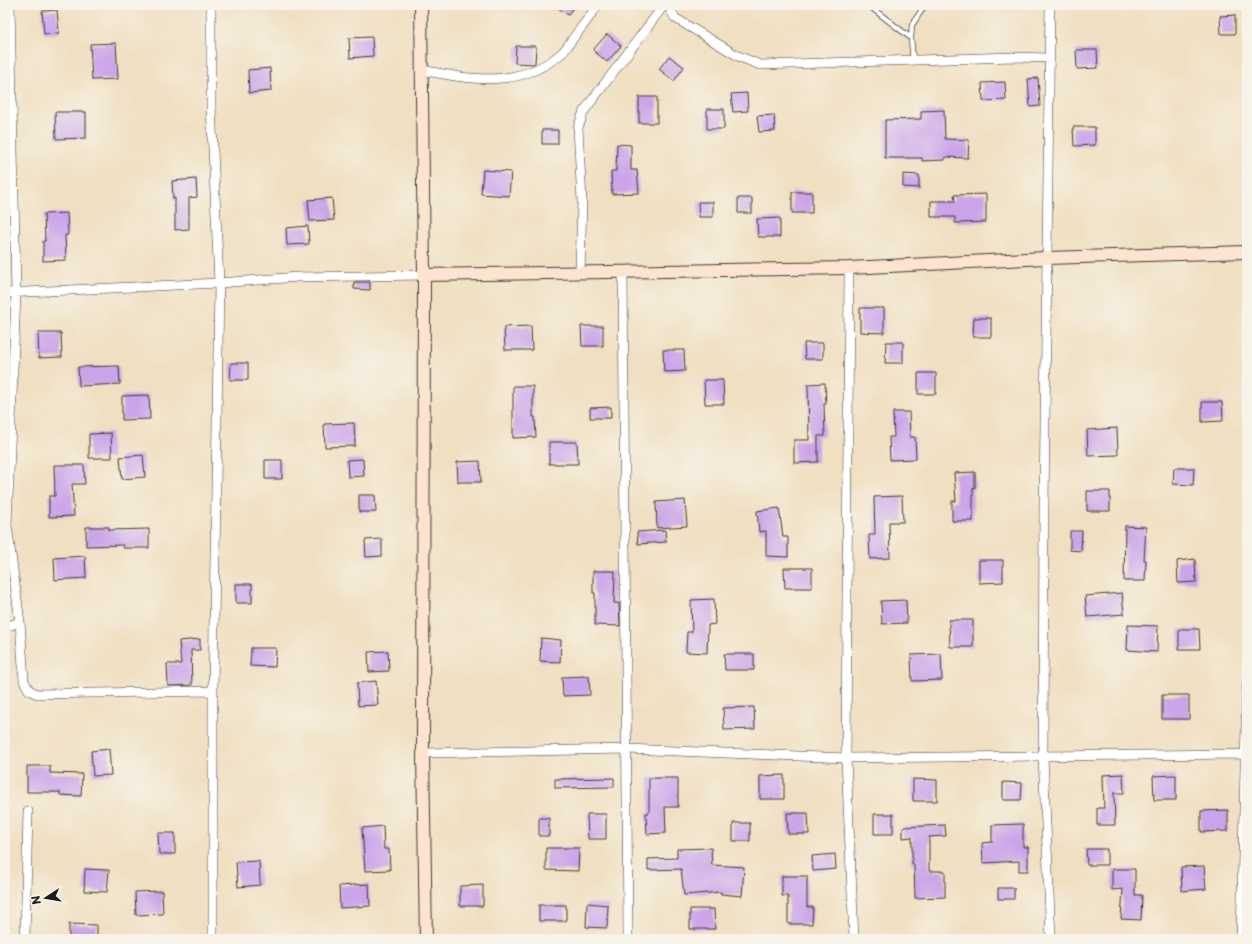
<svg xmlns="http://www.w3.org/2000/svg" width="1252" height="944" font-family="'Playpen Sans',sans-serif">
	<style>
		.building { fill: #cba4e9 }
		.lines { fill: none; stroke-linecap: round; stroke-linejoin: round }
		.lane-casing { stroke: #3c3935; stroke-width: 6 }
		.street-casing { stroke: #3c3935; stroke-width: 10 }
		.secondary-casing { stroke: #3c3935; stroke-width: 14 }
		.lane { stroke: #fff; stroke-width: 4.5 }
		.street { stroke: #fff; stroke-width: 9 }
		.secondary { stroke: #fde4d1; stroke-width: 12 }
	</style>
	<rect width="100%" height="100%" fill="#f7f3e8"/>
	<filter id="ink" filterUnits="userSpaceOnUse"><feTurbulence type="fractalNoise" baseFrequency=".025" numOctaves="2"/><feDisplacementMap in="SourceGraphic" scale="8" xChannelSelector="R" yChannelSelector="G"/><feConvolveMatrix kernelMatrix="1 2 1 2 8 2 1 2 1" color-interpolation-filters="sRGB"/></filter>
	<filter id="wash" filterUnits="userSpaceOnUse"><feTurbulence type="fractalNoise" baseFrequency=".012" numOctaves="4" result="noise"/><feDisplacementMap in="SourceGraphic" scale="16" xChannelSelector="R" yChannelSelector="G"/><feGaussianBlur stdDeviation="0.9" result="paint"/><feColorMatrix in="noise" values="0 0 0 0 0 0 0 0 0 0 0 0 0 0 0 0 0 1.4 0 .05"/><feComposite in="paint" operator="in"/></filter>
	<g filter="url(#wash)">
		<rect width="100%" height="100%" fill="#f0dfc1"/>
		<g id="blocks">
			<path class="building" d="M554 5H575L568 15Z
				M57 10 59 33 44 34 42 11Z
				M1235 15V34H1221L1220 16Z
				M607 34 621 46 607 62 593 50Z
				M372 37 373 56 350 58 349 38Z
				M116 43 118 79 92 80 90 44Z
				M516 46H536L535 63 533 64 515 63Z
				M1076 50H1097L1098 68 1077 69Z
				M669 56 684 67 674 81 659 69Z
				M270 68 271 91 249 93 248 70Z
				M1038 78 1040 106 1030 107 1028 79Z
				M1005 82 1006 100 983 101 982 83Z
				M747 93 748 111 733 112 731 94Z
				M639 97H657V123H639Z
				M707 109H724V129H707Z
				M944 110 945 139 969 140 968 158 945 157V160L922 161V158H885V120L921 119V111Z
				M55 112H86V138L56 139Z
				M774 115 775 131 759 132 757 116Z
				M1073 127H1095V145L1074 146Z
				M542 130H558V144H542Z
				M617 144 631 145V170H637L639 193 612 194 611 171H616Z
				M483 170 511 172 509 196 481 194Z
				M903 174 919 175V188L903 187Z
				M196 179 197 197 189 198V229L175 230V198L173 199 172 181Z
				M792 192H812V213H792Z
				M986 194V222L955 223V217H931V201H955L954 195Z
				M332 198 334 220 310 221 308 200Z
				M738 198H752V213H738Z
				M698 202H713V217H699Z
				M67 213 68 235H65L66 260 43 261V241H45L44 214Z
				M780 218V237H758L757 219Z
				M308 226 309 244 287 245 286 228Z
				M354 282H370V290L354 289Z
				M860 308H884V333L860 332Z
				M974 318H991V337H973Z
				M531 326 532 350H505L504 327Z
				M581 326H603V346H582Z
				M38 333H61L62 357 39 358Z
				M886 342H903V363H885Z
				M804 343H823V359H805Z
				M663 350H684L685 371 664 372Z
				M231 363H248V380H230Z
				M119 366 120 384 79 386 78 367Z
				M918 373H936V394H918Z
				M704 380H723L724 404H705Z
				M825 383 826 404H824L825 436H818V462L794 463V440H809L808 384Z
				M513 386H533V417H535L536 437 513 438Z
				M149 395 150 419 122 420V396Z
				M1202 402H1222L1223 421 1202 422Z
				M611 407V418H590V408Z
				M893 412H909L910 437H915L916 459 890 460 889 437H894Z
				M354 423 355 446 325 447 324 424Z
				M1117 428 1118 455 1088 456 1087 430Z
				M111 433 112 458H89V434Z
				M549 442H577L578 464H549Z
				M143 455 145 477 122 479 120 457Z
				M363 459 364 476 348 477 347 460Z
				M265 460H282V479H265Z
				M480 461 481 482H458L457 462Z
				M54 465H84L85 484H72L74 516 49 517V496H55Z
				M1174 468H1194L1193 485 1173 484Z
				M975 472V488H973V521H952V501H956L954 473Z
				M1087 491H1110V511H1087Z
				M359 495H375L376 512H359Z
				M902 496 903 522H889L890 558 870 559 869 535H875L874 497Z
				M685 500 687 526 657 528 656 502Z
				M779 508 783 537H788V557L766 556V531L759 532 757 511Z
				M1125 526 1146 527 1144 560H1146L1145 581H1124Z
				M86 527H109V530L149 529V548H123V545L86 546Z
				M665 530 666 542 638 544 637 532Z
				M1070 531H1082L1081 551 1070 550Z
				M382 539V556L366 557 365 540Z
				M85 556 86 578 55 580 54 558Z
				M1195 559 1196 582 1178 583 1177 561Z
				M979 560H1003V582L979 583Z
				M784 568H812V588H785Z
				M593 571H615L614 603H619L620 626 595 625V593H593Z
				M236 584H252V603H236Z
				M1122 593 1124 614 1087 617 1085 596Z
				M714 599 715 624 708 625 707 653 686 652 687 632H692L691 600Z
				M906 600 907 623 882 624 881 601Z
				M949 620H973V647H950Z
				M1128 625 1158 626 1157 652 1127 650Z
				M1179 629H1199L1200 649H1179Z
				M541 638 561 640 560 662 540 661Z
				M200 639V650H191L192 685 168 686 167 664H181L179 641Z
				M251 648H276L275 667 250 666Z
				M388 651 389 671 369 672 368 652Z
				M724 654H754V670H725Z
				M941 654 942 680 912 681 911 655Z
				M589 676 590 695 563 696 562 677Z
				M376 681 378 705 358 706 357 683Z
				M1162 695H1189V719H1162Z
				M754 707 755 729 724 730 723 708Z
				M109 749 111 775 93 776 91 751Z
				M27 766H50V773L82 774 81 796 60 795V792H27Z
				M1123 774 1124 793H1114L1115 825H1097V808H1104L1103 775Z
				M784 775V799H760V776Z
				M1176 775V800H1154L1153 776Z
				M614 778V787L555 788V779Z
				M649 778H678V807H665L666 833 647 834 646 813H649Z
				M913 779 937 780V801H913Z
				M1003 782 1022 783 1021 800H1003Z
				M1228 810V831L1201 832V811Z
				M787 813H808L809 834H788Z
				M587 814H606V839H588Z
				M874 814H893V834H874Z
				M539 818H549V836H539Z
				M733 823H750V841H733Z
				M1023 824V847H1028V871H1019V861L983 863 982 843 992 842V825Z
				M945 825 946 836 929 837V871H945V897L915 898 914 864H912V837L903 838V827Z
				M383 826 384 849H389L390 870 365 871 362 828Z
				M158 833H175V854H159Z
				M546 848H579L578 871 546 870Z
				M711 848 712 865 744 867 742 896 721 894V892L684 895 681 869 648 870V859L677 858V849Z
				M1086 849H1107V865H1087Z
				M835 854 836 869 813 871 812 856Z
				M259 861 260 885 238 887 236 862Z
				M1204 866 1206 889 1182 891 1181 867Z
				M85 869 109 870 107 892 84 891Z
				M1112 869H1135V895H1142L1141 920 1121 919 1123 889 1112 890Z
				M782 876H807V907H813L812 924H788V896H782Z
				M369 884 370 906 340 908 339 886Z
				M483 885V906H460V886Z
				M998 888H1014V899H998Z
				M162 891 163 914 136 915 135 892Z
				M587 903 608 905 607 928 586 927Z
				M539 905H566V921H539Z
				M690 909H714L715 929H690Z
				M69 924 97 925V939H69Z"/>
		</g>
	</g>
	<g filter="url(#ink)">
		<use href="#blocks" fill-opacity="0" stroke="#3c3935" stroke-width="1"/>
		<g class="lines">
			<g class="lane-casing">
				<path id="lane" d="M868 5 911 38
					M913 61 911 38 912 25 925 5"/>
			</g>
			<g class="street-casing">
				<path id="street" d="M10 5 16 293 7 525 20 622 24 681 29 690 37 694 213 691
					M211 5V105L219 283 213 691V939
					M668 5 675 18 738 56 760 65 1013 57 1050 58
					M1050 5 1044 506 1043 756 1051 939
					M422 70C472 80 521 89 563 52 567 48 570 42 574 37 582 27 590 16 598 5
					M849 268 846 758 854 939
					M623 271 628 939
					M580 272 582 201 578 128 584 111 664 5
					M5 293 219 283 298 277 424 275
					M5 627 20 622
					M423 753 626 749 846 758 1247 754
					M25 939 28 811
					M1241 939 1247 683"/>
			</g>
			<g class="secondary-casing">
				<path id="secondary" d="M421 5 424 275 423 753 426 939
					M424 275 849 268 1046 258 1247 252"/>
			</g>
			<use href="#lane" class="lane"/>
			<use href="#street" class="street"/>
			<use href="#secondary" class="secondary"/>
		</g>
	</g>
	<rect width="1252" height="944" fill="none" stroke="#f7f3e8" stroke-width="20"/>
	<g transform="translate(46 898) rotate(258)" stroke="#f7f3e8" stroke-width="3" paint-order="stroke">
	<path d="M0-3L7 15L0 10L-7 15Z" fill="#1c1c1c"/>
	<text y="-6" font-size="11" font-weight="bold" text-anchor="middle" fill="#1c1c1c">N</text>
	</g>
</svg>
